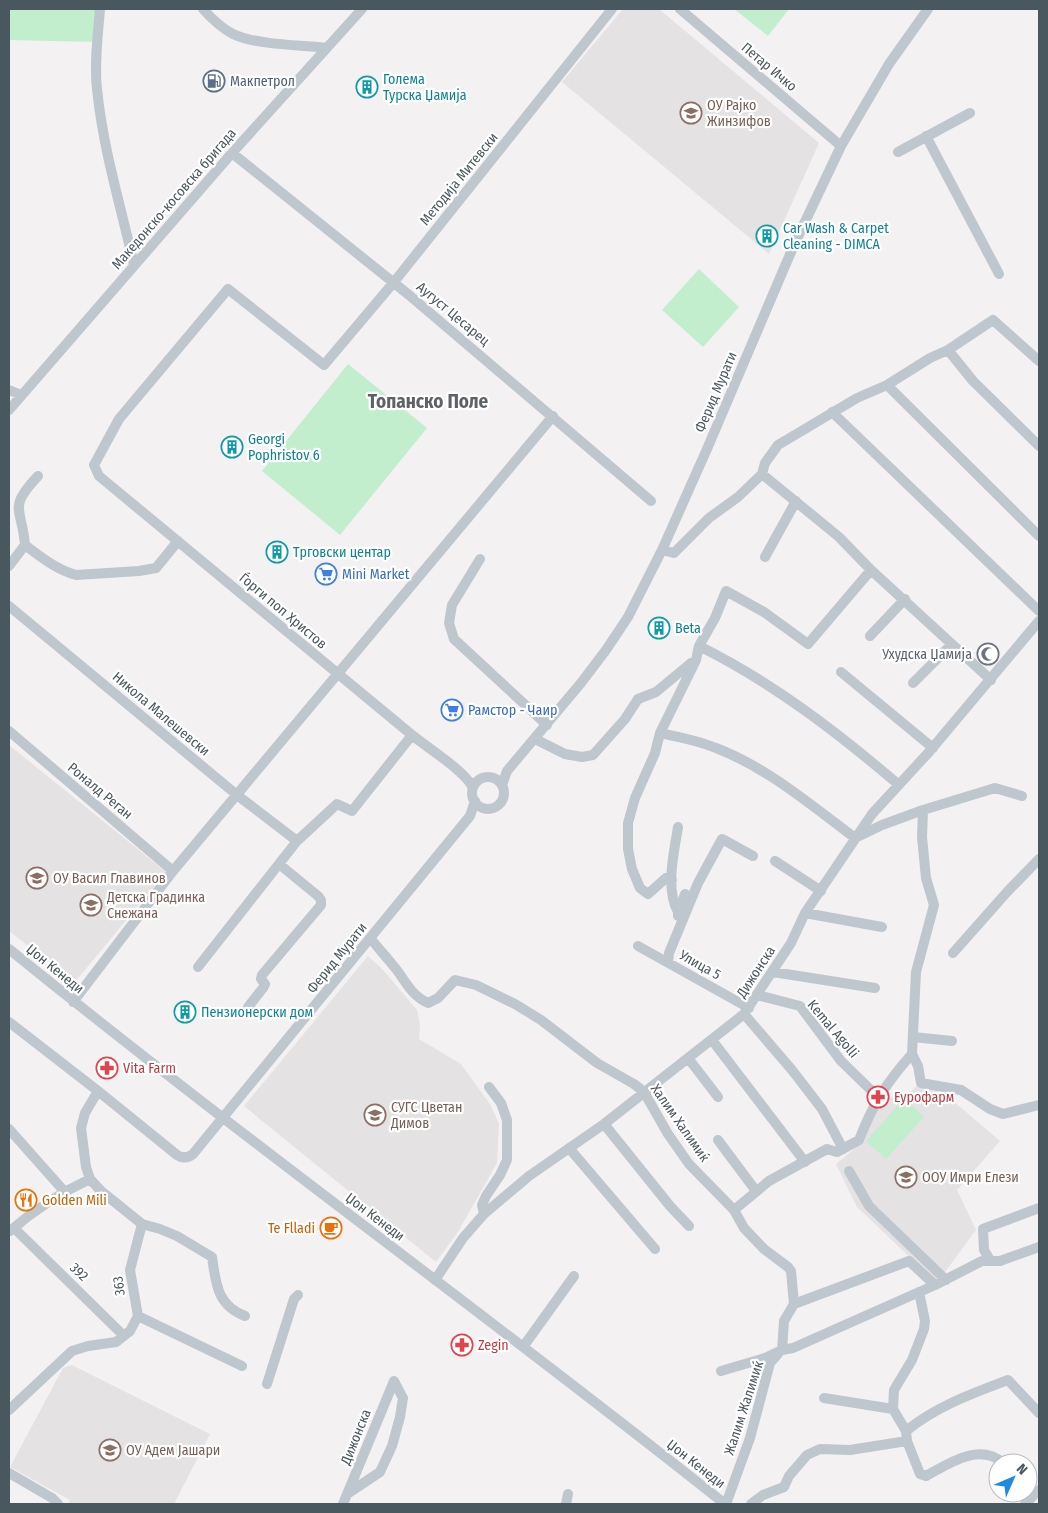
<svg xmlns="http://www.w3.org/2000/svg" width="1048" height="1513" font-family="'Fira Sans Condensed',sans-serif">
	<style>
		.education { fill: #e4e2e3 }
		.green { fill: #c2eece }
		.lines { fill: none; stroke-linecap: round; stroke-linejoin: round }
		.minor { stroke: #bdc7cd; stroke-width: 10 }
		.labels { text-anchor: middle; dominant-baseline: central; stroke-width: 4.5; stroke-linejoin: round; paint-order: stroke }
		.street-label { font-size: 14px; fill: #49575e; stroke: #fff }
		.culture-label { font-size: 14px; fill: #0d838f; stroke: #fff; text-anchor: start }
		.service-label { font-size: 14px; fill: #4e5e75; stroke: #fff; text-anchor: start }
		.education-label { font-size: 14px; fill: #785e54; stroke: #fff; text-anchor: start }
		.shop-label { font-size: 14px; fill: #366cbe; stroke: #fff; text-anchor: start }
		.worship-label { font-size: 14px; fill: #5b616d; stroke: #fff; text-anchor: end }
		.health-label { font-size: 14px; fill: #be3a42; stroke: #fff; text-anchor: start }
		.food-label { font-size: 14px; fill: #c56008; stroke: #fff; text-anchor: start }
		.district-label { font-size: 19px; font-weight: bold; fill: #5e6266; stroke: #fff }
	</style>
	<rect width="100%" height="100%" fill="#f3f1f1"/>
	<path class="education" d="M623 9H659L819 143 769 254 562 82Z
		M9 745 166 872 75 982 9 931Z
		M368 956 384 971 417 1010 420 1024 419 1039 461 1064 490 1104 499 1124 497 1163 458 1232 436 1262 244 1106Z
		M918 1084 933 1087 951 1099 1000 1141 957 1190 976 1230 937 1283 857 1207 836 1164 864 1141 880 1099 909 1094Z
		M72 1365 210 1434 174 1504H68L70 1500 10 1467 63 1368Z"/>
	<path class="green" d="M9 9H100L97 42 9 40Z
		M734 9H789L768 36Z
		M699 269 739 307 703 347 662 310Z
		M348 364 427 428 340 535 262 471Z
		M904 1098 924 1117 886 1159 866 1141Z"/>
	<g class="lines">
		<path class="minor" d="M100 9C98 35 94 63 97 89 103 149 121 207 134 265
			M203 9C212 19 221 28 233 34 256 45 301 45 327 48
			M680 9 841 146
			M926 136 999 274
			M898 152 970 113
			M232 153 409 295 651 501
			M948 350 973 381 1039 446
			M887 385 1039 536
			M9 390 21 395
			M9 410 232 153 362 9
			M832 412 1039 611
			M762 474 839 537 871 570 991 680
			M38 476C7 509 22 507 25 545 41 557 57 570 76 575L139 571 156 568 178 541
			M662 550 674 553 709 518 738 497 762 474 765 463 778 445 857 398 887 385 930 358 948 350 993 320 1039 361
			M765 557 796 501
			M480 559 452 605 449 623 454 639 547 725
			M9 566 25 545
			M9 606 237 795 297 841
			M870 636 905 599
			M699 646C772 682 837 732 899 785
			M841 672 933 748
			M913 683 952 644
			M9 731 173 871
			M660 733C679 737 699 741 716 748 768 768 811 805 855 838L882 825 923 810 995 788 1022 796
			M535 739 565 754 582 757 593 755 625 719 638 699 656 692 691 663
			M472 793a16 16 0 1 1 32 0a16 16 0 1 1-32 0Z
			M502 785 507 771 581 683 606 650 628 617 662 550 707 449 794 245 841 146 889 64 928 9
			M472 786C463 770 428 748 412 735L99 476 94 465 119 419 228 289 324 365 394 282 612 9
			M678 827C674 853 665 888 678 912
			M775 861 821 891
			M672 880 666 878 648 894 640 888 632 869 628 849V823L635 798 655 753 660 733 696 660 699 646 715 618 726 591 764 612 808 644 871 570
			M805 913 882 927
			M678 916V912L685 894
			M371 939C379 949 388 959 396 969 406 982 412 996 428 1003L438 998 455 980 476 985 515 1004 541 1020 597 1063 634 1084 644 1092 668 1134 689 1164 734 1210 744 1228 764 1249 788 1267 791 1271 794 1304 784 1321 782 1350
			M638 946 749 1008
			M9 949C244 1140 489 1316 725 1504
			M953 953 1007 892 1039 859
			M668 962 669 953 698 883 722 839 753 856
			M198 967 297 841 337 804 352 811 412 735
			M773 972 875 988
			M757 995 800 1006 841 1061 878 1097
			M73 1002 173 871 553 416
			M248 1007 263 988 265 984 261 979 262 975 321 905V900L318 896 279 864
			M744 1014 792 1070 822 1109 843 1149
			M9 1022 98 1091 177 1155C183 1159 188 1158 193 1154L470 816 475 801
			M913 1037 952 1041
			M712 1040 805 1162
			M912 1054 916 972 934 905 926 878 922 837 923 810
			M912 1054 918 1066 921 1083 961 1090 990 1109 1003 1114 1039 1105
			M688 1058 718 1097
			M98 1091 85 1113 81 1128 86 1167 90 1179 101 1191 142 1224 160 1229 177 1236 212 1257C216 1284 217 1305 245 1316
			M604 1124 670 1206 689 1226
			M9 1129 64 1191
			M718 1140 756 1191
			M569 1148 655 1249
			M849 1171 869 1206 946 1280
			M734 1210 769 1181 827 1149 837 1152 859 1140C873 1104 886 1083 912 1054
			M484 1214 482 1205 486 1196 500 1175 507 1160V1120L501 1103 489 1087
			M14 1228 124 1336
			M10 1231C34 1210 60 1193 90 1179
			M990 1260 984 1250 983 1229 1039 1208
			M435 1280 463 1238 484 1214 529 1176 604 1124 744 1014 791 943 805 913 872 814 929 752 1039 621
			M794 1304 909 1261 935 1285
			M138 1316 130 1270 142 1224
			M523 1347 574 1276
			M721 1371 765 1358 782 1350 793 1348 935 1285 982 1261H1000L1039 1247
			M267 1384 294 1299 298 1295
			M824 1398 893 1409
			M9 1410 72 1351 88 1346 116 1342 130 1331 138 1316 242 1366
			M906 1431 893 1409 894 1390 912 1360 924 1329 925 1321 919 1292
			M907 1441 920 1474 926 1476C948 1464 979 1442 1003 1463
			M9 1473 52 1498 58 1504
			M347 1494 380 1472 392 1446 400 1417 403 1398 394 1381
			M343 1504 394 1381
			M566 1504 568 1494
			M726 1504 750 1438 770 1363 778 1354
			M751 1504 763 1495 784 1487 789 1476 807 1455 820 1449 850 1450 907 1441 906 1431C937 1406 971 1394 1008 1380L1039 1413
			M1025 1504 1039 1490"/>
	</g>
	<defs>
		<g id="fuel-ring" transform="scale(1.125)"><circle r="9.5" fill="#fff" stroke="#5c6f8a" stroke-width="1.5"/><path d="M-5.5-6h7V0h2V4h1.3V-2.5L3-4.5l.8-.8L6-3V5H2.5V1h-1V6h-7ZM-4.2-4.7v3.2H.2V-4.7Z" fill="#5c6f8a"/></g>
		<g id="building-ring" transform="scale(1.125)"><circle r="9.5" fill="#fff" stroke="#0f9aa8" stroke-width="1.5"/><path d="M-4-6H4V6H1V3H-1V6H-4ZM-2.5-4.3h1.7v1.8h-1.7ZM.8-4.3h1.7v1.8H.8ZM-2.5-1h1.7V.8h-1.7ZM.8-1h1.7V.8H.8Z" fill="#0f9aa8"/></g>
		<g id="school-ring" transform="scale(1.125)"><circle r="9.5" fill="#fff" stroke="#8d6e63" stroke-width="1.5"/><path d="M0-5L7-2L0 1L-7-2ZM-4 1L0 2.5L4 1V4Q0 6-4 4Z" fill="#8d6e63"/></g>
		<g id="supermarket-ring" transform="scale(1.125)"><circle r="9.5" fill="#fff" stroke="#3f7fe0" stroke-width="1.5"/><path d="M-6-5.5h2.5l.6 2H6L4.5 2H-2.5L-4.4-4H-6ZM-1.5 3.2a1.3 1.3 0 1 0 .1 0ZM3 3.2a1.3 1.3 0 1 0 .1 0Z" fill="#3f7fe0"/></g>
		<g id="mosque-ring" transform="scale(1.125)"><circle r="9.5" fill="#fff" stroke="#6b7280" stroke-width="1.5"/><path d="M3.5-4.9A6 6 0 1 0 3.5 4.9A5 5 0 1 1 3.5-4.9Z" fill="#6b7280"/></g>
		<g id="pharmacy-ring" transform="scale(1.125)"><circle r="9.5" fill="#fff" stroke="#e0444e" stroke-width="1.5"/><path d="M-2-6h4v4h4v4h-4v4h-4v-4h-4v-4h4Z" fill="#e0444e"/></g>
		<g id="restaurant-ring" transform="scale(1.125)"><circle r="9.5" fill="#fff" stroke="#e8710a" stroke-width="1.5"/><path d="M-5-6h1v4h1v-4h1v4h1v-4h1v5L-1.5 .5V6h-2V.5L-5-1ZM5-6V6H3V1.5H1.5Q1.5-4 5-6Z" fill="#e8710a"/></g>
		<g id="cafe-ring" transform="scale(1.125)"><circle r="9.5" fill="#fff" stroke="#e8710a" stroke-width="1.5"/><path d="M-5.5-4.5H6V0H3Q3 3.5 0 3.5H-2.5Q-5.5 3.5-5.5 0ZM3-3.2v2h1.7v-2ZM-6 4.5H4V6H-6Z" fill="#e8710a"/></g>
	</defs>
	<g fill-rule="evenodd">
		<use href="#fuel-ring" x="214" y="81"/>
		<use href="#building-ring" x="367" y="87"/>
		<use href="#school-ring" x="691" y="113"/>
		<use href="#building-ring" x="767" y="236"/>
		<use href="#building-ring" x="232" y="447"/>
		<use href="#building-ring" x="277" y="552"/>
		<use href="#supermarket-ring" x="326" y="574"/>
		<use href="#building-ring" x="659" y="628"/>
		<use href="#mosque-ring" x="988" y="654"/>
		<use href="#supermarket-ring" x="452" y="710"/>
		<use href="#school-ring" x="37" y="878"/>
		<use href="#school-ring" x="91" y="905"/>
		<use href="#building-ring" x="185" y="1012"/>
		<use href="#pharmacy-ring" x="107" y="1068"/>
		<use href="#pharmacy-ring" x="878" y="1097"/>
		<use href="#school-ring" x="375" y="1115"/>
		<use href="#school-ring" x="906" y="1177"/>
		<use href="#restaurant-ring" x="26" y="1200"/>
		<use href="#cafe-ring" x="331" y="1228"/>
		<use href="#pharmacy-ring" x="462" y="1345"/>
		<use href="#school-ring" x="110" y="1450"/>
	</g>
	<g class="labels">
		<g class="street-label">
			<text transform="translate(769 67) rotate(40)">Петар Ичко</text>
			<text transform="translate(459 179) rotate(-51)">Методија Митевски</text>
			<text transform="translate(174 199) rotate(-49)">Македонско-косовска бригада</text>
			<text transform="translate(453 314) rotate(40)">Аугуст Цесарец</text>
			<text transform="translate(716 392) rotate(-67)">Ферид Мурати</text>
			<text transform="translate(283 611) rotate(40)">Ѓорги поп Христов</text>
			<text transform="translate(161 714) rotate(40)">Никола Малешевски</text>
			<text transform="translate(100 791) rotate(40)">Роналд Реган</text>
			<text transform="translate(337 958) rotate(-51)">Ферид Мурати</text>
			<text transform="translate(700 965) rotate(29)">Улица 5</text>
			<text transform="translate(55 969) rotate(39)">Џон Кенеди</text>
			<text transform="translate(756 972) rotate(-57)">Дижонска</text>
			<text transform="translate(833 1029) rotate(50)">Kemal Agolli</text>
			<text transform="translate(680 1123) rotate(55)">Халим Халимиќ</text>
			<text transform="translate(375 1217) rotate(37)">Џон Кенеди</text>
			<text transform="translate(79 1272) rotate(44)">392</text>
			<text transform="translate(119 1286) rotate(-97)">363</text>
			<text transform="translate(744 1408) rotate(-72)">Жалим Жалимиќ</text>
			<text transform="translate(356 1437) rotate(-68)">Дижонска</text>
			<text transform="translate(696 1464) rotate(38)">Џон Кенеди</text>
		</g>
		<g class="culture-label">
			<text x="383" y="79">Голема<tspan x="383" dy="16">Турска Џамија</tspan></text>
			<text x="783" y="228">Car Wash &amp; Carpet<tspan x="783" dy="16">Cleaning - DIMCA</tspan></text>
			<text x="248" y="439">Georgi<tspan x="248" dy="16">Pophristov 6</tspan></text>
			<text x="293" y="552">Трговски центар</text>
			<text x="675" y="628">Beta</text>
			<text x="201" y="1012">Пензионерски дом</text>
		</g>
		<g class="service-label">
			<text x="230" y="81">Макпетрол</text>
		</g>
		<g class="education-label">
			<text x="707" y="105">ОУ Рајко<tspan x="707" dy="16">Жинзифов</tspan></text>
			<text x="53" y="878">ОУ Васил Главинов</text>
			<text x="107" y="897">Детска Градинка<tspan x="107" dy="16">Снежана</tspan></text>
			<text x="391" y="1107">СУГС Цветан<tspan x="391" dy="16">Димов</tspan></text>
			<text x="922" y="1177">ООУ Имри Елези</text>
			<text x="126" y="1450">ОУ Адем Јашари</text>
		</g>
		<g class="shop-label">
			<text x="342" y="574">Mini Market</text>
			<text x="468" y="710">Рамстор - Чаир</text>
		</g>
		<g class="worship-label">
			<text x="972" y="654">Ухудска Џамија</text>
		</g>
		<g class="health-label">
			<text x="123" y="1068">Vita Farm</text>
			<text x="894" y="1097">Еурофарм</text>
			<text x="478" y="1345">Zegin</text>
		</g>
		<g class="food-label">
			<text x="42" y="1200">Golden Mili</text>
			<text x="315" y="1228" text-anchor="end">Te Flladi</text>
		</g>
		<g class="district-label">
			<text x="428" y="401">Топанско Поле</text>
		</g>
	</g>
	<rect width="1048" height="1513" fill="none" stroke="#49575e" stroke-width="20"/>
	<g transform="translate(1013 1478) rotate(45)"><circle r="24" fill="#ffffff" stroke="#b6bcbf"/>
	<path d="M0-4L9 19L0 12L-9 19Z" fill="#208ade"/>
	<text y="-8" font-size="14" font-weight="bold" text-anchor="middle" fill="#49575e">N</text>
	</g>
</svg>
